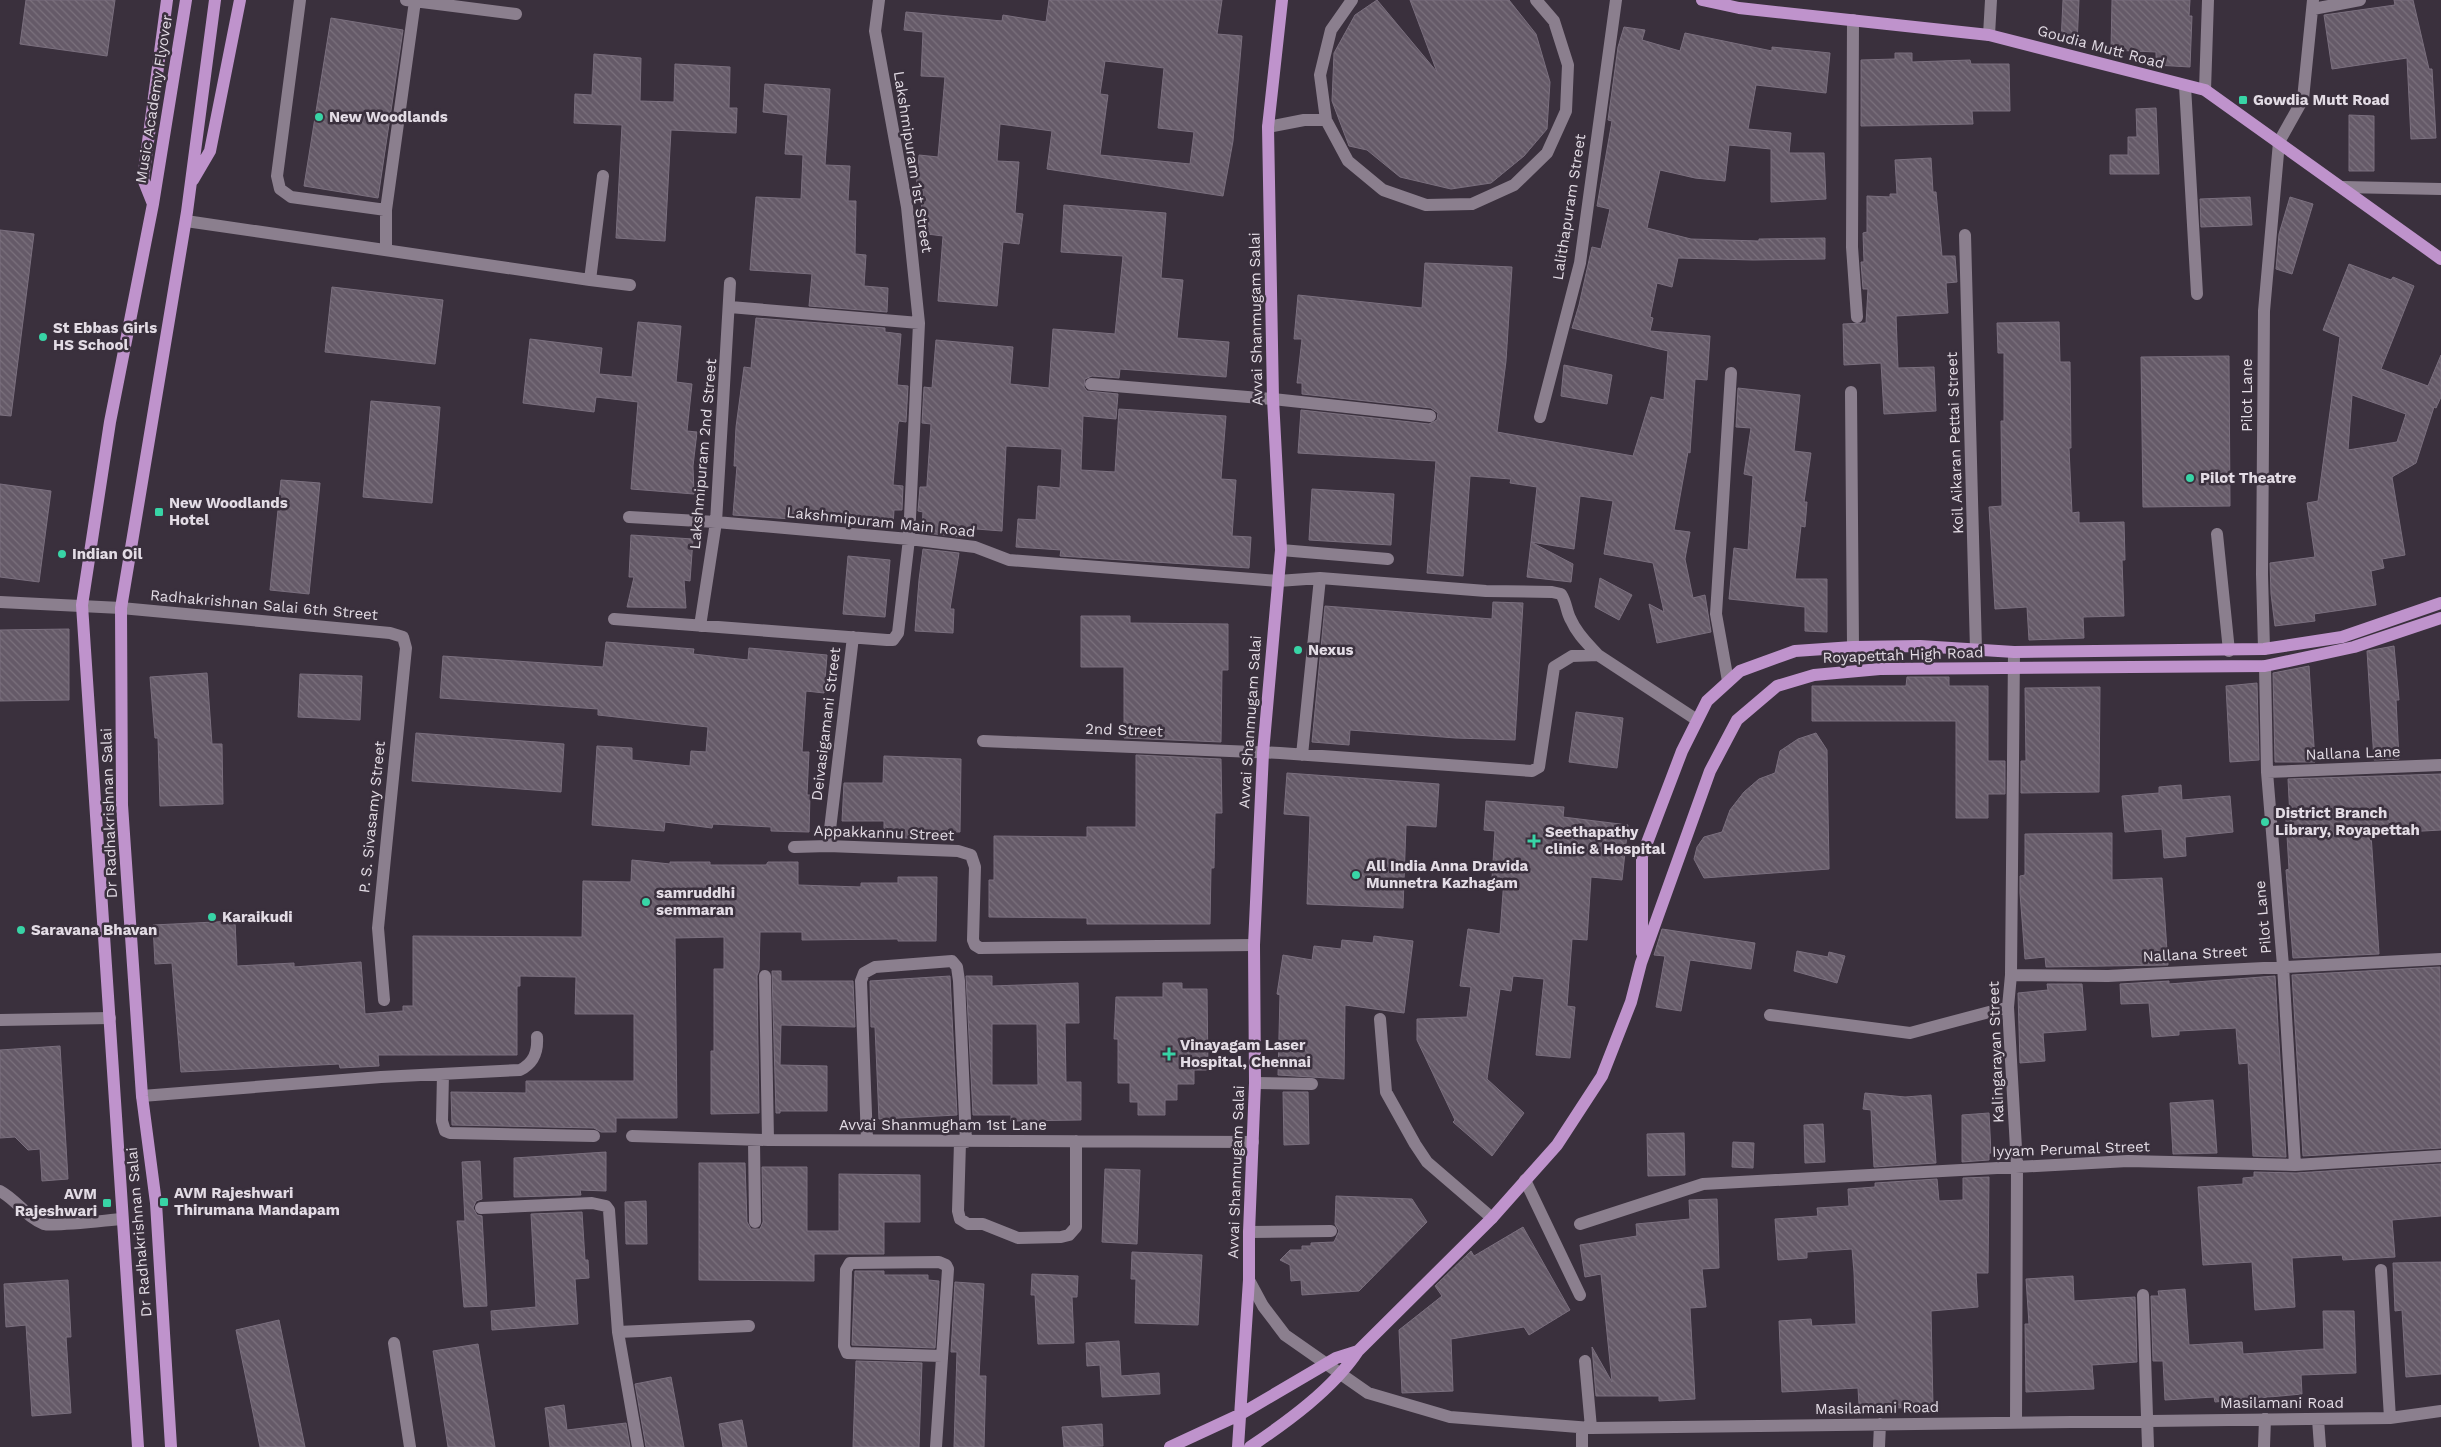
<svg xmlns="http://www.w3.org/2000/svg" width="2441" height="1447" font-family="'Work Sans',sans-serif">
	<style>
		.building { fill: url(#building-back-hatch); stroke: #7a6f7e; fill-rule: evenodd }
		.lines { fill: none; stroke-linecap: round; stroke-linejoin: round }
		.minor { stroke: #8b7f8e; stroke-width: 12 }
		.major { stroke: #bf93cc; stroke-width: 12 }
		.poi-dot { fill: #38d4a6; stroke: #3a303d; stroke-width: 2 }
		.labels { text-anchor: middle; dominant-baseline: central; stroke-width: 5; stroke-linejoin: round; paint-order: stroke }
		.street-label { font-size: 15px; fill: #e3dce5; stroke: #3a303d }
		.poi-label { font-size: 15px; font-weight: bold; fill: #e3dce5; stroke: #3a303d; text-anchor: start }
	</style>
	<defs>
		<pattern id="building-back-hatch" width="6" height="6" patternUnits="userSpaceOnUse" patternTransform="scale(1.25)"><rect width="6" height="6" fill="#655a68"/><path d="M-1 5l2 2M0 0l6 6M5-1l2 2" fill="none" stroke="#7b717d"/></pattern>
	</defs>
	<rect width="100%" height="100%" fill="#3a303d"/>
	<path class="building" d="M26 0H115L107 56 20 44Z
		M1049 0H1222L1217 34 1242 36 1233 141 1223 196 1047 169 1052 131 1000 124 997 161 1019 162 1015 213 1023 214 1019 244 1003 242 997 306 938 301 943 236 919 233 923 191 916 190 919 155 938 157 945 77 921 76 923 32 904 30 906 12 1002 21 1003 15 1046 22ZM1105 61 1164 68 1158 128 1194 132 1190 164 1100 155 1108 95 1100 94Z
		M1377 0 1437 72 1410 0H1509L1536 34 1550 82 1547 129 1524 156 1491 183 1451 189 1400 177 1367 150 1349 146 1332 101 1334 53 1355 15Z
		M2063 0H2079L2077 44 2061 43Z
		M2112 0H2190L2189 16H2192L2190 67 2156 65V52L2111 50Z
		M2394 0H2413L2429 69H2432L2436 138 2411 139 2407 58 2332 69 2324 15 2395 5Z
		M331 18 403 30 378 198 304 186Z
		M1624 27 1645 30 1642 40 1680 51 1685 33 1772 51V47L1830 53 1826 93 1756 85 1748 129 1791 133 1789 153H1824L1826 199 1771 202V149L1729 145 1725 181 1695 178 1660 170 1647 228 1691 239 1759 241V239L1825 238V259L1753 260 1678 258 1672 287 1657 283 1650 317 1653 318 1650 331 1710 336 1707 380 1695 379 1690 453 1688 452 1674 530 1690 532 1685 559 1693 598 1705 595 1711 632 1657 643 1649 604 1664 612 1653 563 1604 554 1613 501 1580 496 1574 549 1531 542 1537 487 1510 483 1511 479 1470 476 1463 576 1427 573 1436 461 1298 453 1301 410 1429 424 1437 420 1438 413 1431 408 1302 394V383H1297L1302 339H1294L1298 295 1422 308 1425 263 1512 267 1506 361 1497 432 1633 456 1651 397 1664 400 1668 351 1572 328 1579 305 1592 247 1601 249 1610 209 1597 206 1612 121 1608 120 1618 47Z
		M1895 53H1912V62L1970 60 1971 64H2009L2010 111H1972L1973 124 1861 126V60L1895 59Z
		M594 54 641 58 640 101 674 102 675 64 730 67 729 108H737L736 133 671 130 665 241 616 238 622 125 574 123 575 94 592 95Z
		M765 84 830 89 825 165 850 166 848 201H856L855 254 866 255 864 286 888 288 887 312 809 306 812 274 750 270 756 197 801 199 803 155 785 154 788 115 763 112Z
		M2156 108 2159 174H2110V155H2128V137H2137L2136 109Z
		M2349 115 2374 116V171H2349Z
		M1931 158 1933 192H1936L1942 256H1955L1957 282 1946 283 1948 313 1896 316 1898 368 1934 367 1936 411 1884 414 1881 363 1844 365 1843 324 1866 323 1868 289H1863L1861 262H1864L1863 233 1867 232V196L1890 197V194H1897L1895 160Z
		M2250 197 2252 225 2201 227 2200 199Z
		M2290 197 2313 204 2292 274 2276 269 2279 234Z
		M1064 205 1166 213 1161 278 1183 280 1177 338 1229 342 1226 377 1120 369 1119 378 1092 376 1085 379 1084 387 1087 391 1118 394 1116 419 1083 416 1081 470 1115 472 1119 409 1226 416 1221 479 1236 480 1232 536 1251 537 1249 568 1060 556 1061 550 1016 547 1018 519 1036 520 1038 486 1060 488 1062 449 1006 446 1002 531 963 528 962 537 926 533 927 528H922L923 512 918 511 920 487H927V484L931 424 922 423 924 387 932 388 936 340 1013 347 1010 384 1049 388 1053 329 1115 334 1123 256 1061 252Z
		M0 230 34 234 11 416 0 415Z
		M2349 264 2391 280 2393 277 2414 286 2381 369 2428 386 2441 355V397L2436 408 2434 407 2416 463 2392 477 2405 555 2382 559 2384 568 2371 571 2376 605 2314 614 2315 621 2275 626 2271 594 2270 563 2315 557 2307 503 2318 501 2340 337 2323 330ZM2352 395 2406 414 2397 442 2348 450Z
		M332 287 443 300 435 364 325 352Z
		M756 318 885 328V332L901 334 897 385 908 386 906 422 899 421 898 424 893 485 903 486 902 510H894L893 526 733 515 737 466H734L736 427 744 367 751 368Z
		M638 322 681 326 676 382 692 384 687 431 697 432 693 466 694 494 631 489 638 402 596 397 594 412 523 403 530 339 602 348 599 374 632 377Z
		M2059 322 2060 362H2070L2071 448H2069L2072 513 2079 512V523L2124 522 2125 560H2122L2124 616 2083 617 2084 638 2029 640 2027 607 1995 609 1989 507 2002 506 2001 421H2004V353H1998L1997 323Z
		M2229 356 2230 506 2143 507 2141 357Z
		M1564 365 1612 375 1607 404 1561 396Z
		M1738 388 1800 395 1794 451 1811 453 1804 502H1807L1805 527 1801 526 1795 579H1827V632L1805 631V607L1729 599 1734 548 1748 550 1753 476 1744 474 1751 428 1736 427Z
		M371 401 440 407 432 503 363 497Z
		M281 480 320 483 309 594 270 590Z
		M0 484 51 491 39 582 0 577Z
		M1312 489 1394 494 1391 545 1309 540Z
		M631 535 693 539 690 581 684 580 686 608 627 607 634 577H629Z
		M1531 542 1573 564 1571 582 1527 577Z
		M923 549 959 553 950 609H954L953 633 915 631 919 580Z
		M848 556 890 560 885 617 843 614Z
		M1600 578 1632 595 1619 620 1595 607Z
		M1493 602 1523 603 1515 740 1456 738 1350 730 1349 745 1312 742 1325 606 1492 619Z
		M1081 616H1130V623L1228 624V670H1222L1221 742 1124 738V667H1081Z
		M69 629V700L0 701V630Z
		M606 642 694 649 693 654 748 660 749 648 827 655 824 693 806 691 802 752H809L807 795H810L809 832 771 831V827L713 824 712 828 665 822 664 831 592 825 597 746 632 748V760L690 766 691 751 706 752 708 727 598 715V709L440 698 443 656 603 667Z
		M2394 646 2399 700H2396L2399 759 2374 760 2367 651Z
		M2309 666 2315 762H2275L2273 673Z
		M207 673 212 744H222L223 804 160 806 158 738H155L150 677Z
		M300 674 362 676 360 720 298 717Z
		M1907 677H1949V686H1988V761H2005V794H1988V818H1956V721H1812V686H1906Z
		M2257 683 2259 760 2230 762 2226 686Z
		M2100 687 2099 792 2021 793V761H2026L2025 688Z
		M1576 712 1623 718 1617 768 1569 762Z
		M416 733 564 744 561 792 412 781Z
		M1816 733 1827 750 1829 869 1704 878 1694 859 1697 847 1704 837 1722 832 1730 810 1744 792 1759 779 1775 773 1780 751 1798 739Z
		M1136 755 1221 759 1222 813H1215L1214 868H1211L1210 924H1087V918L989 917V880H994V836L1087 837V827H1136Z
		M884 756 961 759 960 832H925V838H884V821H842L844 783H883Z
		M1287 773 1439 784 1436 827 1406 825 1403 908 1307 904 1310 816 1284 814Z
		M2441 774V830L2371 834 2379 954 2293 958 2286 870 2289 869 2286 819 2290 818 2288 779Z
		M2181 785 2182 800 2230 796 2233 832 2185 837 2186 856 2164 858 2162 829 2125 832 2122 796 2159 793V787Z
		M1486 801 1564 807 1563 817 1628 825 1622 880 1591 877 1587 940 1572 939 1567 1006 1575 1007 1570 1058 1536 1055 1544 979 1513 976 1511 991 1500 989 1487 1079 1524 1113 1492 1156 1453 1122 1455 1120 1417 1040V1019L1467 1017 1471 987 1460 986 1468 929 1500 934 1504 879 1492 878 1495 831 1484 830Z
		M2112 833V880L2162 878 2168 965 2046 967 2045 957 2025 959 2020 893V876L2025 875V834Z
		M632 860 670 864V862H710V865H766L768 862H798V885L861 887V883H898V877H937L936 941H898V939L802 940V932H760L759 970 757 976 759 1113 711 1114V1051H714V969H724V937L675 938 677 1118H616V1132H601L594 1128 452 1125 451 1092 526 1093V1081H634V1014H575L576 977 520 976V986H517V1055H378L379 1066 340 1068 339 1064 181 1072 172 963 155 964 153 925 235 921 237 966 294 963V967L361 962 365 1014 403 1011V1006H413V936L582 937 583 881 631 882Z
		M1662 929 1755 943 1751 969 1690 960 1681 1011 1656 1007 1665 956 1654 955Z
		M1374 936 1413 941 1404 1013 1345 1005 1344 1079 1278 1075 1280 995 1277 994 1283 955 1312 960 1314 946 1341 949 1342 940 1373 943Z
		M1797 951 1828 957 1829 952 1845 956 1837 983 1794 971Z
		M2440 967 2441 1148 2303 1156 2292 975Z
		M772 971H781V981H853L855 1027 781 1025 780 1065 827 1066V1111H780V1113H776Z
		M950 976 957 1115 879 1119 875 1027H871L870 981Z
		M966 976H992V986L1078 983 1079 1023H1065L1066 1082H1081V1120L1011 1121V1115H973ZM992 1024H1037L1038 1085H992Z
		M2275 976 2286 1157 2253 1156 2248 1063 2239 1064 2236 1028 2179 1031V1035L2152 1037 2149 1003 2121 1004 2120 984 2169 981V984Z
		M1163 983H1182V989H1207L1208 1070H1194V1084H1177V1100H1165V1115H1138V1102H1130V1083H1118V1039H1114L1116 997H1163Z
		M2047 984H2082L2086 1030 2043 1033 2045 1061 2020 1063 2018 993 2048 990Z
		M60 1046 68 1179 42 1181 40 1149 28 1150 15 1137 0 1138V1050Z
		M1283 1092H1308L1309 1144 1284 1145Z
		M1865 1093 1905 1097 1931 1095 1936 1163 1874 1167 1871 1110 1863 1109Z
		M2213 1100 2217 1153 2173 1154 2170 1103Z
		M1989 1113 1991 1153H1989V1160L1962 1162V1115Z
		M1823 1124 1825 1162 1805 1163 1804 1125Z
		M1684 1133 1685 1175 1648 1176 1647 1134Z
		M1733 1142 1754 1143 1753 1168 1732 1167Z
		M606 1152V1191L580 1190 581 1195 514 1197V1158Z
		M480 1161 482 1199 476 1201 473 1208 477 1215 482 1216 487 1306 464 1307 457 1221H465L462 1162Z
		M699 1163H745L747 1222 751 1229H760L763 1222 762 1167H807V1231H839V1174L920 1175V1222H884V1254H814V1281L699 1280Z
		M2441 1164V1216L2392 1220 2395 1257 2343 1260 2342 1255 2292 1258 2295 1307 2255 1310 2252 1262 2203 1265 2198 1187 2243 1184V1178L2254 1177V1172L2296 1173Z
		M1105 1169 1140 1170 1137 1244 1102 1242Z
		M1989 1177 1988 1273H1976L1978 1307 1931 1311 1933 1407 1892 1408V1403L1859 1405 1858 1388 1782 1392 1779 1321 1811 1319 1812 1326 1856 1324 1854 1272 1852 1249 1807 1252V1258L1778 1260 1775 1219 1818 1216 1817 1208 1849 1206 1848 1189 1875 1187V1183L1937 1179 1939 1201 1963 1200V1178Z
		M1336 1196 1412 1199 1427 1222 1359 1291 1302 1295 1301 1280 1291 1281 1290 1265 1280 1260 1290 1250H1302V1246H1311V1243L1334 1242 1339 1231 1335 1224Z
		M1717 1199 1719 1268 1702 1269 1706 1307 1690 1308 1695 1399 1659 1401V1396H1596L1592 1347 1612 1382 1601 1274 1585 1277 1580 1245 1637 1236 1636 1224 1690 1219 1689 1200Z
		M646 1201 647 1244H626L625 1202Z
		M582 1212 585 1260H588L589 1278 575 1279 578 1324 492 1330 491 1311 536 1307 531 1214Z
		M1523 1227 1570 1310 1529 1335 1524 1327 1451 1339 1453 1391 1402 1393 1399 1330 1442 1296 1435 1286 1471 1251 1474 1256Z
		M1132 1252 1202 1255 1198 1325 1135 1323 1136 1279H1131Z
		M2441 1262V1374L2406 1377 2402 1310 2395 1311 2393 1263Z
		M855 1271H884V1275H928V1280L939 1281 935 1348 852 1345Z
		M1032 1274 1078 1276 1077 1297H1072L1074 1343 1038 1344 1035 1295H1031Z
		M2073 1276 2074 1301 2135 1297 2137 1362 2092 1365 2094 1389 2026 1392 2025 1324H2029L2026 1279Z
		M68 1280 71 1337H66L71 1413 32 1416 26 1325 6 1327 4 1284Z
		M955 1282 984 1284 979 1376H986L984 1447H954L957 1352H951Z
		M2185 1289 2189 1345 2242 1342 2243 1354 2324 1349 2323 1311H2354L2356 1373 2301 1375 2302 1394 2215 1402 2214 1397 2165 1400 2163 1361H2153L2151 1296H2159L2158 1291Z
		M279 1320 305 1447H260L236 1330Z
		M1119 1341 1121 1376 1159 1373 1160 1394 1102 1397 1100 1365 1087 1366 1086 1343Z
		M478 1344 495 1447H448L433 1351Z
		M856 1361 922 1363 919 1447H853Z
		M671 1377 684 1447H646L635 1384Z
		M564 1405 567 1430 626 1423 630 1447H550L545 1408Z
		M742 1420 747 1447H723L719 1424Z
		M1102 1424 1103 1446 1064 1447 1062 1427Z"/>
	<g class="lines">
		<path class="minor" d="M300 0 277 176 280 189 291 197 386 210 415 1
			M406 0 516 14
			M1352 0 1331 30 1320 75 1326 120 1348 161 1383 190 1426 205 1472 204 1514 185 1547 153 1566 111 1568 65 1554 21 1536 0
			M2313 9 2360 0
			M1853 20 1852 247 1857 317
			M1989 35 1991 0
			M2185 86 2197 294
			M2205 90 2208 0
			M1268 127 1304 120H1326
			M603 176 590 280 630 285
			M2342 187 2441 189
			M386 210V250
			M186 221 590 280
			M1965 235 1976 650
			M730 307 919 323
			M1091 384 1273 399 1430 416
			M1851 392 1853 647
			M1540 417 1580 263 1616 0
			M629 517 716 522 909 539 975 547 1009 560 1278 581 1320 578
			M2217 534 2229 651
			M1281 550 1388 559
			M0 602 121 608 390 633 403 637 406 648 378 928 384 1000
			M614 619 887 640H893L898 633 909 539 919 323 907 207 875 31 879 0
			M700 626 716 522 730 283
			M2264 649 2262 574 2264 311 2279 142 2303 99 2313 0
			M2014 652 2011 975 2008 1007 2017 1166 2016 1422
			M2265 666 2267 772 2283 966 2295 1165
			M1728 681 1716 614 1731 373
			M983 741 1280 753 1532 771 1539 767 1554 667 1572 656 1598 655 1697 720
			M1302 755 1320 578 1486 591 1552 592 1561 594C1567 603 1566 612 1571 620 1577 634 1588 644 1598 655
			M2267 772 2441 765
			M828 846 853 637
			M794 847 828 846 958 851 971 855 975 867 973 940 975 945 980 948 1254 945
			M2011 975 2108 976 2441 959
			M765 976 768 1140
			M1770 1015 1910 1033 2008 1007
			M1380 1019 1386 1092 1415 1144 1427 1162 1492 1218
			M0 1020 110 1018
			M443 1074 442 1121 445 1131 450 1133 594 1136
			M1255 1083 1312 1084
			M142 1096 381 1077 520 1070C534 1063 538 1052 537 1037
			M632 1136 768 1140 1253 1142
			M754 1140 755 1222
			M867 1140 861 981 864 973 875 967 952 961 957 967 959 981 966 1142
			M960 1142 958 1211 960 1219 968 1224H983L1018 1238 1061 1237 1069 1235 1076 1227V1141
			M1525 1180 1580 1295
			M0 1191C17 1200 27 1218 44 1224 53 1227 108 1220 122 1219
			M481 1208 592 1203 606 1206 609 1210 618 1332 638 1447
			M1580 1224 1703 1184 2128 1161 2295 1165 2441 1156
			M1249 1232 1331 1231
			M2381 1270 2390 1418
			M1249 1280 1263 1306 1285 1335 1368 1393 1450 1417 1591 1428 2390 1418 2441 1411
			M2143 1295 2148 1447
			M618 1332 749 1326
			M394 1343 410 1447
			M1585 1361 1591 1428
			M2318 1419 2320 1447
			M1582 1428V1447
			M936 1447 948 1269 946 1265 939 1262 850 1263 846 1270 844 1346 847 1353 942 1356
			M1879 1447 1880 1424
			M2264 1447 2265 1419"/>
		<path class="major" d="M1702 0 1739 8 1989 35 2205 90 2441 259
			M193 180 210 151 240 0
			M153 204 143 179 167 0
			M1642 953V856L1682 751 1707 701 1740 671 1795 651 1853 647 1920 646 2014 652 2264 649 2342 637 2441 603
			M138 1447 82 605 110 422 153 204 186 0
			M171 1447 156 1203 142 1096 122 805 121 608 187 212 215 0
			M1170 1447 1239 1415 1336 1358 1358 1351
			M1238 1447 1249 1280V1232L1255 1083 1254 945 1263 753 1281 550 1273 399 1268 127 1282 0
			M1250 1447C1287 1422 1333 1389 1358 1351L1492 1218 1557 1145 1602 1076 1631 1002 1641 963 1710 771 1737 720 1777 686 1814 675 1880 669 2265 666 2354 647 2441 618"/>
	</g>
	<g class="poi-dot">
		<rect x="2238" y="95" width="10" height="10" rx="2.5"/>
		<circle cx="319" cy="117" r="5"/>
		<circle cx="43" cy="337" r="5"/>
		<circle cx="2190" cy="478" r="5"/>
		<rect x="154" y="507" width="10" height="10" rx="2.5"/>
		<circle cx="62" cy="554" r="5"/>
		<circle cx="1298" cy="650" r="5"/>
		<circle cx="2265" cy="822" r="5"/>
		<path d="M1531.5 833.5h5v5h5v5h-5v5h-5v-5h-5v-5h5z"/>
		<circle cx="1356" cy="875" r="5"/>
		<circle cx="646" cy="902" r="5"/>
		<circle cx="212" cy="917" r="5"/>
		<circle cx="21" cy="930" r="5"/>
		<path d="M1166.5 1046.5h5v5h5v5h-5v5h-5v-5h-5v-5h5z"/>
		<rect x="159" y="1197" width="10" height="10" rx="2.5"/>
		<rect x="102" y="1198" width="10" height="10" rx="2.5"/>
	</g>
	<g class="labels">
		<g class="street-label">
			<text transform="translate(2101 47) rotate(15)">Goudia Mutt Road</text>
			<text transform="translate(154 99) rotate(-81)">Music Academy Flyover</text>
			<text transform="translate(913 162) rotate(81)">Lakshmipuram 1st Street</text>
			<text transform="translate(1569 207) rotate(-81)">Lalithapuram Street</text>
			<text transform="translate(1256 319) rotate(-91)">Avvai Shanmugam Salai</text>
			<text transform="translate(2247 395) rotate(-90)">Pilot Lane</text>
			<text transform="translate(1955 443) rotate(-92)">Koil Aikaran Pettai Street</text>
			<text transform="translate(703 454) rotate(-85)">Lakshmipuram 2nd Street</text>
			<text transform="translate(881 522) rotate(6)">Lakshmipuram Main Road</text>
			<text transform="translate(264 605) rotate(5)">Radhakrishnan Salai 6th Street</text>
			<text transform="translate(1903 655) rotate(-2)">Royapettah High Road</text>
			<text transform="translate(1250 722) rotate(-86)">Avvai Shanmugam Salai</text>
			<text transform="translate(826 724) rotate(-83)">Deivasigamani Street</text>
			<text transform="translate(1124 730) rotate(2)">2nd Street</text>
			<text transform="translate(2353 753) rotate(-2)">Nallana Lane</text>
			<text transform="translate(109 813) rotate(-92)">Dr Radhakrishnan Salai</text>
			<text transform="translate(372 817) rotate(-84)">P. S. Sivasamy Street</text>
			<text transform="translate(884 833) rotate(2)">Appakkannu Street</text>
			<text transform="translate(2263 917) rotate(-95)">Pilot Lane</text>
			<text transform="translate(2195 954) rotate(-3)">Nallana Street</text>
			<text transform="translate(1996 1052) rotate(-92)">Kalingarayan Street</text>
			<text x="943" y="1125">Avvai Shanmugham 1st Lane</text>
			<text transform="translate(2071 1149) rotate(-2)">Iyyam Perumal Street</text>
			<text transform="translate(1236 1172) rotate(-88)">Avvai Shanmugam Salai</text>
			<text transform="translate(139 1232) rotate(-95)">Dr Radhakrishnan Salai</text>
			<text x="2282" y="1403">Masilamani Road</text>
			<text transform="translate(1877 1408) rotate(-1)">Masilamani Road</text>
		</g>
		<g class="poi-label">
			<text x="2253" y="100">Gowdia Mutt Road</text>
			<text x="329" y="117">New Woodlands</text>
			<text x="53" y="328">St Ebbas Girls<tspan x="53" dy="17">HS School</tspan></text>
			<text x="2200" y="478">Pilot Theatre</text>
			<text x="169" y="503">New Woodlands<tspan x="169" dy="17">Hotel</tspan></text>
			<text x="72" y="554">Indian Oil</text>
			<text x="1308" y="650">Nexus</text>
			<text x="2275" y="813">District Branch<tspan x="2275" dy="17">Library, Royapettah</tspan></text>
			<text x="1545" y="832">Seethapathy<tspan x="1545" dy="17">clinic &amp; Hospital</tspan></text>
			<text x="1366" y="866">All India Anna Dravida<tspan x="1366" dy="17">Munnetra Kazhagam</tspan></text>
			<text x="656" y="893">samruddhi<tspan x="656" dy="17">semmaran</tspan></text>
			<text x="222" y="917">Karaikudi</text>
			<text x="31" y="930">Saravana Bhavan</text>
			<text x="1180" y="1045">Vinayagam Laser<tspan x="1180" dy="17">Hospital, Chennai</tspan></text>
			<text x="174" y="1193">AVM Rajeshwari<tspan x="174" dy="17">Thirumana Mandapam</tspan></text>
			<text x="97" y="1194" text-anchor="end">AVM<tspan x="97" dy="17">Rajeshwari</tspan></text>
		</g>
	</g>
</svg>
